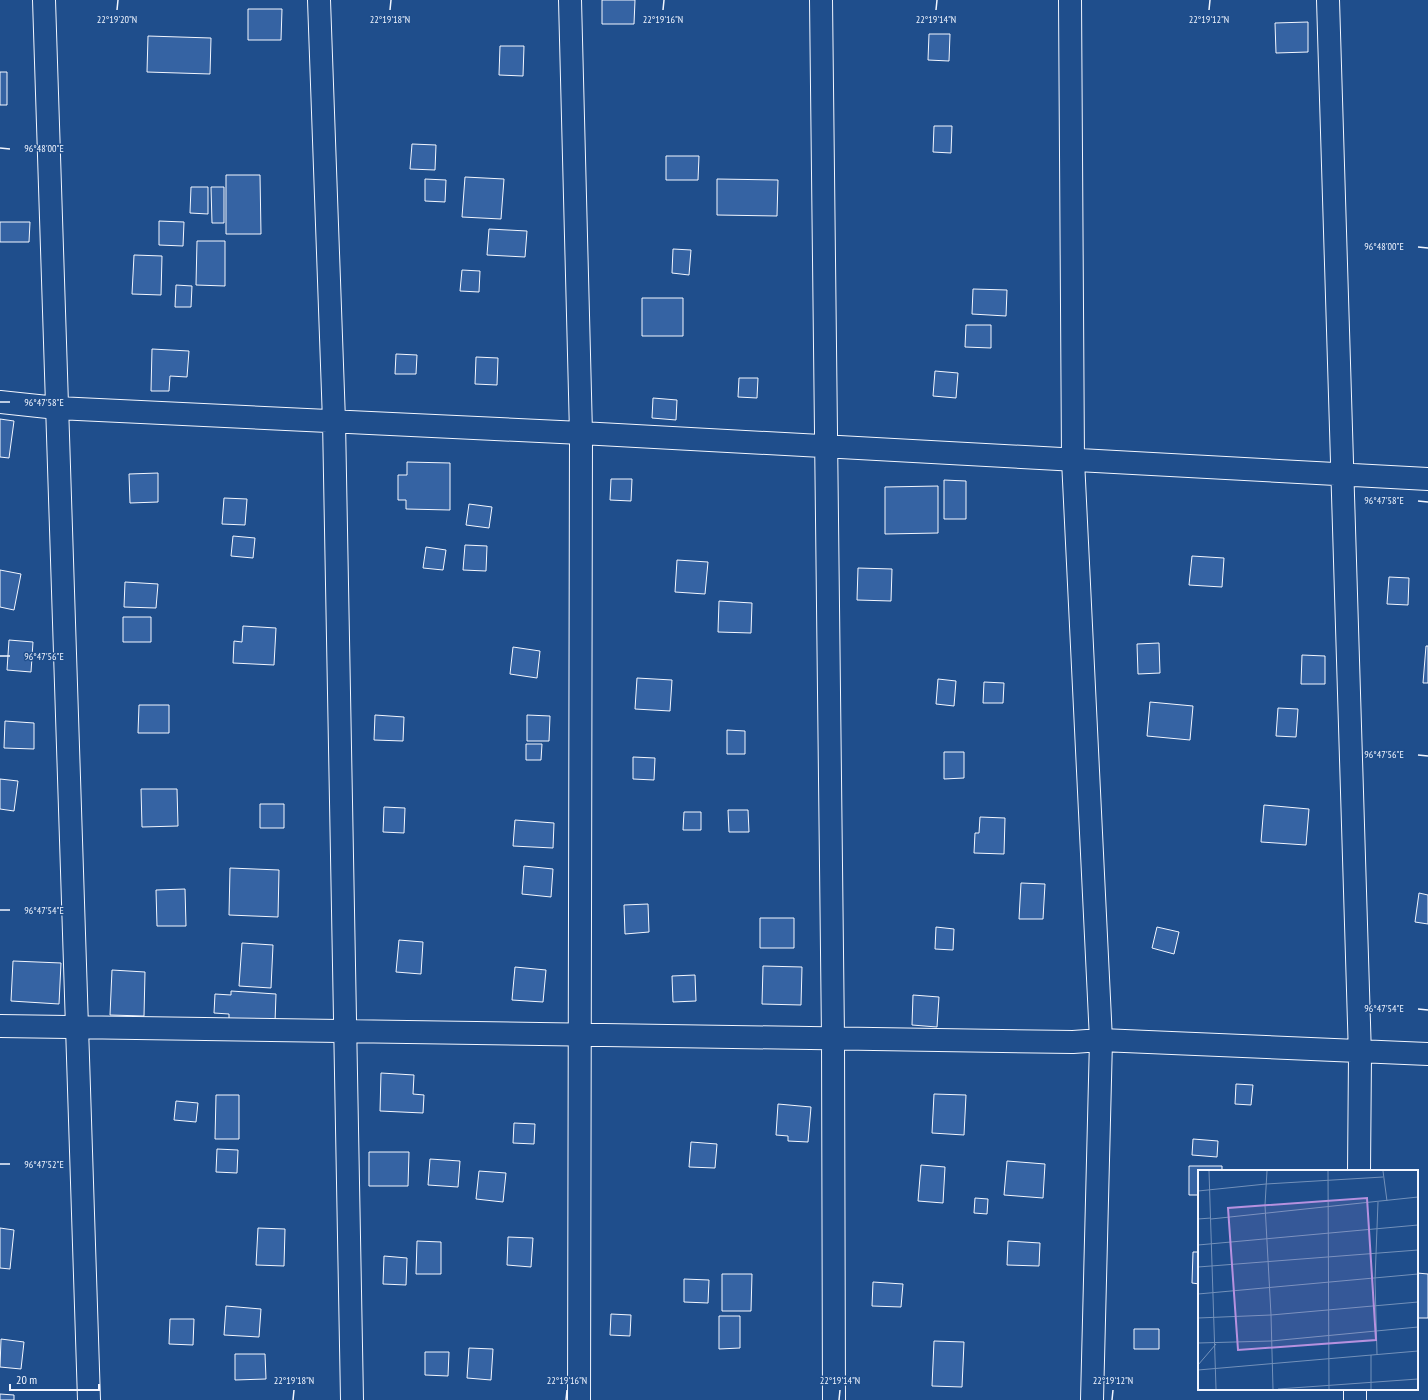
<svg xmlns="http://www.w3.org/2000/svg" width="1428" height="1400" font-family="'PT Sans Narrow',sans-serif">
	<style>
		.building { fill: #3563a3; stroke: #f2f6ff }
		.lines { fill: none; stroke-linecap: round; stroke-linejoin: round }
		.minor-casing { stroke: #f2f6ff; stroke-width: 24 }
		.minor { stroke: #1f4e8c; stroke-width: 22 }
		.ticks { fill: none; stroke: #f2f6ff; stroke-width: 1.5 }
		.inset-road { fill: none; stroke: #7391ba; stroke-width: 1 }
		.view { fill: #b691df; fill-opacity: 0.15; stroke: #b691df; stroke-width: 2 }
		.inset-edge { fill: none; stroke: #f2f6ff; stroke-width: 2 }
		.ticks-label { font-size: 10px; text-anchor: middle; fill: #f2f6ff; stroke: #1f4e8c; stroke-width: 3; stroke-linejoin: round; paint-order: stroke }
	</style>
	<rect width="100%" height="100%" fill="#1f4e8c"/>
	<path class="building" d="M602 0H635L634 24H602Z
		M248 9H282L281 40H248Z
		M1308 22V52L1276 53 1275 23Z
		M929 34H950L949 61 928 60Z
		M148 36 211 38 210 74 147 72Z
		M500 46H524L523 76 499 75Z
		M0 72H7V105H0Z
		M934 126H952L951 153 933 152Z
		M412 144 436 145 435 170 410 169Z
		M666 156H699L698 180H666Z
		M226 175H260L261 234H226Z
		M465 177 504 179 501 219 462 217Z
		M425 179 446 180 445 202 425 201Z
		M717 179 778 180 777 216 717 215Z
		M191 187H208V214L190 213Z
		M211 187H224V223H212Z
		M159 221 184 222 183 246 159 245Z
		M0 222H30L29 242H0Z
		M489 229 527 231 525 257 487 255Z
		M197 241H225V286L196 285Z
		M673 249 691 250 689 275 672 273Z
		M134 255 162 256 161 295 132 294Z
		M462 270 480 271 479 292 460 291Z
		M176 285 192 286 191 307H175Z
		M973 289 1007 290 1006 316 972 314Z
		M642 298H683V336H642Z
		M966 325H991V348L965 347Z
		M152 349 189 351 187 377 170 376 169 391H151Z
		M396 354 417 355 416 374H395Z
		M476 357 498 358 497 385 475 384Z
		M935 371 958 373 956 398 933 396Z
		M739 378H758L757 398 738 397Z
		M653 398 677 400 676 420 652 418Z
		M0 419 14 421 9 458 0 457Z
		M407 462 450 463V510L406 509V500H398V475H407Z
		M158 473V502L130 503 129 474Z
		M611 479H632L631 501 610 500Z
		M944 480 966 481V519H944Z
		M938 486V533L885 534V487Z
		M224 498 247 499 245 525 222 524Z
		M469 504 492 507 489 528 466 525Z
		M233 536 255 538 253 558 231 556Z
		M465 545 487 546 486 571 463 570Z
		M426 547 446 550 443 570 423 568Z
		M1192 556 1224 558 1222 587 1189 585Z
		M677 560 708 562 705 594 675 592Z
		M858 568 892 569 891 601 857 600Z
		M0 570 21 574 14 610 0 607Z
		M1389 577 1409 578 1408 605 1387 604Z
		M125 582 158 584 156 608 124 607Z
		M719 601 752 603 751 633 718 632Z
		M123 617H151V642H123Z
		M243 626 276 628 274 665 233 663 234 641 242 642Z
		M9 640 33 642 31 672 7 670Z
		M1159 643 1160 673 1138 674 1137 644Z
		M1426 646H1428V683H1423Z
		M513 647 540 651 537 678 510 674Z
		M1302 655 1325 656V684H1301Z
		M637 678 672 680 670 711 635 709Z
		M938 679 956 681 954 706 936 704Z
		M984 682 1004 683 1003 703H983Z
		M1150 702 1193 706 1190 740 1147 736Z
		M139 705H169V733H138Z
		M1278 708 1298 709 1296 737 1276 736Z
		M375 715 404 717 403 741 374 740Z
		M527 715 550 716 549 741H527Z
		M5 721 34 723V749L4 748Z
		M727 730 745 731V754H727Z
		M526 744H542L541 760H526Z
		M944 752H964V778L944 779Z
		M633 757 655 758 654 780 633 779Z
		M0 779 18 781 14 811 0 809Z
		M141 789H177L178 826 142 827Z
		M260 804H284V828H260Z
		M1264 805 1309 809 1306 845 1261 842Z
		M384 807 405 808 404 833 383 832Z
		M728 810H748L749 832H729Z
		M684 812H701V830H683Z
		M980 817 1005 818 1004 854 974 853 975 833H979Z
		M515 820 554 823 553 848 513 846Z
		M524 866 553 869 551 897 522 894Z
		M230 868 279 870 278 917 229 915Z
		M1021 883 1045 884 1043 919H1019Z
		M185 889 186 926H157L156 890Z
		M1419 893 1428 895V924L1415 922Z
		M648 904 649 932 625 934 624 905Z
		M760 918H794V948H760Z
		M936 927 954 929 953 950 935 949Z
		M1157 927 1179 932 1174 954 1152 948Z
		M399 940 423 942 421 974 396 972Z
		M242 943 273 945 271 988 239 986Z
		M13 961 61 963 59 1004 11 1001Z
		M763 966 802 967 801 1005 762 1004Z
		M515 967 546 970 543 1002 512 1000Z
		M112 970 145 972 144 1016 110 1015Z
		M695 975 696 1001 673 1002 672 976Z
		M231 991 276 994 275 1023 229 1020V1014L214 1013 215 994 231 995Z
		M913 995 939 997 937 1027 912 1025Z
		M381 1073 414 1075 413 1094 424 1095 423 1113 380 1111Z
		M1236 1084 1253 1085 1251 1105 1235 1104Z
		M934 1094 966 1095 964 1135 932 1133Z
		M216 1095H239V1139H215Z
		M176 1101 198 1103 196 1122 174 1120Z
		M778 1104 811 1107 808 1142 788 1141V1136L776 1135Z
		M514 1123 535 1124 534 1144 513 1143Z
		M1193 1139 1218 1141 1217 1157 1192 1155Z
		M691 1142 717 1144 715 1168 689 1167Z
		M217 1149 238 1150 237 1173 216 1172Z
		M369 1152H409L408 1186H369Z
		M430 1159 460 1161 458 1187 428 1185Z
		M1007 1161 1045 1164 1043 1198 1004 1195Z
		M921 1165 945 1167 943 1203 918 1201Z
		M1189 1166H1222V1171H1199V1195H1189Z
		M479 1171 506 1173 503 1202 476 1199Z
		M975 1198 988 1199 987 1214 974 1213Z
		M0 1228 14 1230 10 1269 0 1268Z
		M258 1228 285 1229 284 1266 256 1265Z
		M508 1237 533 1238 531 1267 507 1265Z
		M417 1241 441 1242V1274H416Z
		M1008 1241 1040 1243 1039 1266 1007 1265Z
		M1193 1252H1199V1284L1192 1283Z
		M384 1256 407 1258 406 1285 383 1284Z
		M1417 1273 1428 1274V1318H1417Z
		M722 1274H752L751 1311H722Z
		M684 1279 709 1280 708 1303 684 1302Z
		M873 1282 903 1284 901 1307 872 1306Z
		M226 1306 261 1309 259 1337 224 1335Z
		M611 1314 631 1315 630 1336 610 1335Z
		M719 1316H740V1348L719 1349Z
		M170 1319H194L193 1345 169 1344Z
		M1134 1329H1159V1349H1134Z
		M1 1339 24 1342 21 1369 0 1367Z
		M934 1341 964 1342 962 1387 932 1386Z
		M469 1348 493 1349 491 1380 467 1378Z
		M425 1352H449L448 1376 425 1375Z
		M235 1354H265L266 1379 235 1380Z
		M0 1394 14 1395V1400H0Z"/>
	<g class="lines">
		<g class="minor-casing">
			<path id="minor" d="M44 0 89 1400
				M319 0 334 421 352 1400
				M570 0 581 433 579 1400
				M821 0 833 1038 834 1400
				M1070 0 1073 460 1101 1040 1428 1054
				M1328 0 1360 1056 1359 1171
				M0 402 57 408 581 433 1428 479
				M0 1026 1073 1042 1101 1040 1092 1400
				M1355 1400V1389"/>
		</g>
		<use href="#minor" class="minor"/>
	</g>
	<path class="ticks" d="M117 10 118 0M390 10 391 0M663 10 664 0M936 10 937 0M1209 10 1210 0M0 148 10 149M1418 247 1428 248M0 402H10M1418 501 1428 502M0 656H10M1418 755 1428 756M0 910H10M1418 1009 1428 1010M0 1164H10M293 1400 294 1390M566 1400 567 1390M839 1400 840 1390M1112 1400 1113 1390"/>
	<g transform="translate(1198 1170)">
		<rect width="220" height="220" fill="#1f4e8c"/>
		<path class="inset-road" d="M11 1 18 219M130 1 131 219M185 1 189 31M0 21 68 14 185 7M0 49 13 48M13 49 220 27M0 75 220 55M0 97 220 80M0 124 220 104M0 148 73 145 67 35 69 1M0 173 73 171 220 157M179 184 177 110 180 32M0 195 18 174M0 200 220 181M75 219 73 145 220 132M80 219 220 209M173 219V185"/>
		<path class="view" d="M169 28 178 170 40 180 30 38Z"/>
		<rect width="220" height="220" class="inset-edge"/>
	</g>
	<g class="ticks-label">
		<text x="117" y="23">22°19'20"N</text>
		<text x="390" y="23">22°19'18"N</text>
		<text x="663" y="23">22°19'16"N</text>
		<text x="936" y="23">22°19'14"N</text>
		<text x="1209" y="23">22°19'12"N</text>
		<text x="44" y="152">96°48'00"E</text>
		<text x="1384" y="250">96°48'00"E</text>
		<text x="44" y="406">96°47'58"E</text>
		<text x="1384" y="504">96°47'58"E</text>
		<text x="44" y="660">96°47'56"E</text>
		<text x="1384" y="758">96°47'56"E</text>
		<text x="44" y="914">96°47'54"E</text>
		<text x="1384" y="1012">96°47'54"E</text>
		<text x="44" y="1168">96°47'52"E</text>
		<text x="294" y="1384">22°19'18"N</text>
		<text x="567" y="1384">22°19'16"N</text>
		<text x="840" y="1384">22°19'14"N</text>
		<text x="1113" y="1384">22°19'12"N</text>
	</g>
	<path d="M10 1384v6h89v-6" fill="none" stroke="#f2f6ff" stroke-width="2"/>
	<text x="16" y="1384" font-size="12" fill="#f2f6ff" stroke="#1f4e8c" stroke-width="3" paint-order="stroke">20 m</text>
</svg>
